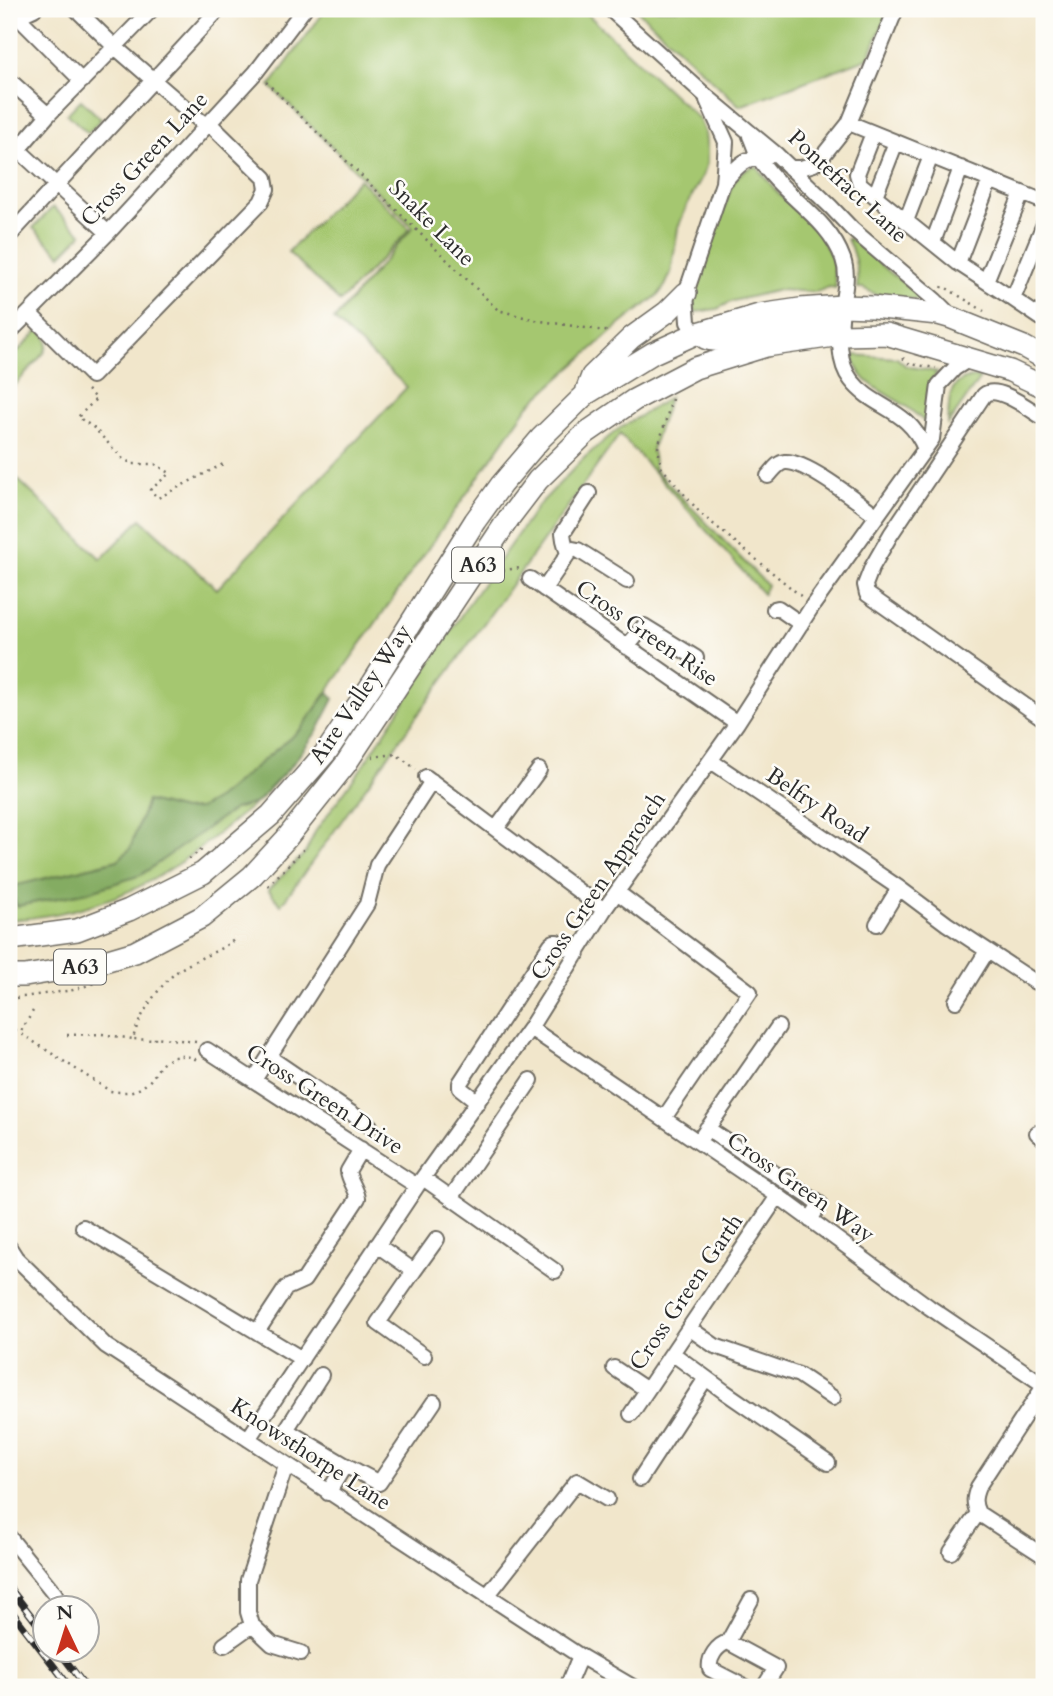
<svg xmlns="http://www.w3.org/2000/svg" width="1053" height="1696" font-family="Cardo,serif">
	<style>
		.green { fill: #a5c770; stroke: #68794e; stroke-width: 2 }
		.forest { fill: #84ac62; stroke: #586c46; stroke-width: 2 }
		.lines { fill: none; stroke-linecap: round; stroke-linejoin: round }
		.minor-casing { stroke: #706c63; stroke-width: 18 }
		.highway-casing { stroke: #706c63; stroke-width: 24 }
		.path { stroke: #706c63; stroke-width: 2.5; stroke-dasharray: 2 5; stroke-linecap: butt }
		.minor { stroke: #fff; stroke-width: 14 }
		.highway { stroke: #fff; stroke-width: 21 }
		.rail-casing { stroke: #2b2b2b; stroke-width: 7 }
		.rail { stroke: #fdfcf7; stroke-width: 4.5; stroke-dasharray: 13; stroke-linecap: butt }
		.labels { text-anchor: middle; dominant-baseline: central; stroke-width: 5; stroke-linejoin: round; paint-order: stroke }
		.shield { fill: #fdfcf7; stroke: #6a6a68; stroke-width: 2 }
		.shield-label { font-size: 21px; font-weight: bold; fill: #2b2b2b }
		.street-label { font-size: 23px; fill: #2b2b2b; stroke: #fdfcf7 }
	</style>
	<rect width="100%" height="100%" fill="#fdfcf7"/>
	<filter id="ink" filterUnits="userSpaceOnUse"><feTurbulence type="fractalNoise" baseFrequency=".0143" numOctaves="2"/><feDisplacementMap in="SourceGraphic" scale="14" xChannelSelector="R" yChannelSelector="G"/><feConvolveMatrix kernelMatrix="1 2 1 2 8 2 1 2 1" color-interpolation-filters="sRGB"/></filter>
	<filter id="wash" filterUnits="userSpaceOnUse"><feTurbulence type="fractalNoise" baseFrequency=".00686" numOctaves="4" result="noise"/><feDisplacementMap in="SourceGraphic" scale="28" xChannelSelector="R" yChannelSelector="G"/><feGaussianBlur stdDeviation="1.57" result="paint"/><feColorMatrix in="noise" values="0 0 0 0 0 0 0 0 0 0 0 0 0 0 0 0 0 1.4 0 .05"/><feComposite in="paint" operator="in"/></filter>
	<g filter="url(#wash)">
		<rect width="100%" height="100%" fill="#f1e6cb"/>
		<path class="green" d="M326 9H582L699 119 705 134 707 150V163L703 175 687 205 678 228 671 273 665 286 658 295 617 327 529 405 301 729 218 798 199 809 183 810 147 801 130 849 118 860 15 886 14 899 17 906 88 892 208 826 234 809 256 803C229 824 203 847 175 866 126 899 67 916 9 920V475L11 473 101 559 141 519 217 589 407 387 334 320 413 227 270 86Z
			M638 9H887L888 13 868 58 740 106 639 12Z
			M81 100 101 119 88 133 67 114Z
			M756 166 778 193 818 232 832 258 836 288 829 287 816 292 779 290 733 301 717 309 695 312 693 301 695 290 731 188C736 175 743 170 756 166Z
			M359 179 410 229 340 302 288 252Z
			M53 207 82 234 61 255 33 228Z
			M849 238 892 274 927 300 926 301 877 295 863 288H857C859 270 855 255 847 239Z
			M40 329C47 336 49 345 44 353L9 392V360Z
			M853 355 897 358 906 366 937 372 928 388 926 423C918 417 912 410 904 405 883 391 857 383 853 355Z
			M973 377 980 378 948 424C949 403 946 381 973 377Z
			M669 398 652 449 655 470 767 585 763 594 620 434 281 905 268 890 306 852 315 832 363 766 469 603 538 506 584 458 617 430Z"/>
		<path class="forest" d="M328 692 334 699 318 730 291 766 256 803 234 809 141 875 88 892 17 906 14 899V886L118 860 130 849 147 801 183 810 199 809 218 798 301 729Z"/>
	</g>
	<g filter="url(#ink)">
		<g class="lines">
			<g class="minor-casing">
				<path id="minor" d="M76 9 115 47 205 125
					M610 9 706 96 777 155 831 207 852 229 935 300 951 316
					M18 17 82 81
					M10 20 34 9
					M9 80 48 115
					M849 123 1044 202
					M873 133 857 174 860 184 958 263 1013 299 1044 224
					M750 136C753 142 755 150 758 156 780 195 828 216 843 259 849 276 844 291 842 307 840 331 836 361 851 380 874 410 908 407 925 449
					M9 141 108 233
					M9 160 48 115 152 9
					M790 168H801L814 164 821 158 849 123 896 9
					M723 183C739 165 742 158 768 156
					M875 196 896 142
					M906 221 931 156
					M9 236 219 9
					M933 242 961 168
					M958 263 990 180
					M986 281 1022 193
					M1013 299 1044 320
					M29 313 92 376 261 202 267 189 265 178 208 122
					M9 333 108 233 256 72 304 9
					M695 334 688 322 686 293 723 183 726 142 707 100
					M1044 418C1030 410 998 384 984 395L891 534 872 567 865 585 867 594 1044 719
					M768 476C773 471 777 463 785 462 806 460 858 502 876 515
					M568 554 564 540 563 533 589 493
					M530 579 737 723
					M544 589 568 554 573 549 578 550 627 581
					M774 609 778 608 801 624
					M627 647 644 626 696 658
					M711 761 899 888 947 924 1035 982H1044
					M426 777 604 910
					M496 829 539 770
					M617 892 750 992 664 1118
					M877 924 899 888
					M956 1001 987 951
					M530 1028 778 1196 929 1307 1044 1385
					M207 1050 417 1186
					M269 1057 370 1126
					M254 1080 367 904 377 865 432 781
					M478 1102 460 1088V1083L551 944 554 942H557L578 953
					M707 1128 820 1204 810 1220
					M1037 1133 1044 1139
					M703 1135 778 1027
					M423 1178 555 1271
					M451 1198 531 1080
					M83 1227 302 1359
					M377 1245 414 1271 378 1323 424 1356
					M9 1247 16 1258 106 1346 580 1656 633 1687
					M414 1271 437 1239
					M689 1328 715 1346 799 1375 833 1398
					M257 1332 286 1288 304 1280 358 1198C356 1188 349 1180 348 1171L361 1149
					M672 1353 725 1392 828 1463
					M614 1368 647 1390
					M321 1375 286 1430 345 1465 328 1493
					M1044 1386 978 1487C974 1497 973 1503 978 1513L1044 1556
					M631 1414 778 1196
					M248 1439 417 1186 530 1028 604 910 737 723 813 605 932 439 939 385 955 368 971 358
					M286 1465 248 1580V1612L252 1625 272 1644 301 1653
					M345 1465 379 1483 434 1402
					M640 1479 706 1378
					M9 1537 55 1594
					M951 1552 978 1513
					M487 1596 577 1481 607 1499
					M728 1642 751 1600
					M224 1645 252 1625
					M567 1687 580 1656
					M745 1687 710 1669C708 1658 717 1645 728 1642L776 1668 764 1687"/>
			</g>
			<g class="highway-casing">
				<path id="highway" d="M705 338C723 346 762 331 782 328 797 326 813 324 828 324
					M587 389 592 376 631 338 667 312 686 293
					M9 937 18 938 77 930 129 910 203 873 271 815 327 751 373 683 475 521 501 485 541 438 586 394 653 353 695 334 759 315 800 309 842 306 872 307 938 314 952 318 1024 347 1044 358
					M9 976H25L91 965 135 952 202 917 252 876 286 839 345 765 509 518 538 480 586 433 634 400 695 368 766 346 841 335 886 334 1010 371 1044 387"/>
			</g>
			<path class="path" d="M266 82 498 310 535 320 611 332
				M942 288 943 286 984 311
				M903 358 910 364 936 368
				M87 390 96 399 78 417 94 428 123 459 133 464H155L170 473 150 490 158 498 225 463
				M672 399 658 447 661 467 701 514 802 597
				M496 571 521 568
				M372 757 396 754 416 769
				M189 859 203 848
				M268 886 303 850 305 845
				M9 999 73 990 95 983
				M33 1011 20 1033 110 1091C123 1093 137 1093 147 1083 153 1079 156 1071 161 1065 171 1055 185 1053 197 1060
				M9 1026 20 1033
				M67 1035 102 1034 133 1039
				M196 1042 155 1037V1040L133 1039C138 1017 159 985 178 971 196 958 218 953 235 939"/>
			<use href="#minor" class="minor"/>
			<use href="#highway" class="highway"/>
			<g class="rail-casing">
				<path id="rail" d="M9 1587 46 1635
					M9 1608 70 1687
					M58 1650 86 1687"/>
			</g>
			<use href="#rail" class="rail"/>
		</g>
	</g>
	<g class="labels">
		<g class="shield">
			<rect x="452" y="547.5" width="52" height="35" rx="5"/>
			<rect x="54" y="949.5" width="52" height="35" rx="5"/>
		</g>
		<g class="shield-label">
			<text x="478" y="565">A63</text>
			<text x="80" y="967">A63</text>
		</g>
		<g class="street-label">
			<text transform="translate(144 159) rotate(-47)">Cross Green Lane</text>
			<text transform="translate(848 186) rotate(43)">Pontefract Lane</text>
			<text transform="translate(432 223) rotate(45)">Snake Lane</text>
			<text transform="translate(647 633) rotate(35)">Cross Green Rise</text>
			<text transform="translate(360 694) rotate(-56)">Aire Valley Way</text>
			<text transform="translate(817 805) rotate(34)">Belfry Road</text>
			<text transform="translate(598 886) rotate(-56)">Cross Green Approach</text>
			<text transform="translate(325 1099) rotate(33)">Cross Green Drive</text>
			<text transform="translate(801 1187) rotate(35)">Cross Green Way</text>
			<text transform="translate(686 1292) rotate(-56)">Cross Green Garth</text>
			<text transform="translate(311 1454) rotate(33)">Knowsthorpe Lane</text>
		</g>
	</g>
	<rect width="1053" height="1696" fill="none" stroke="#fdfcf7" stroke-width="35"/>
	<g transform="translate(66 1629) rotate(356)"><circle r="33" fill="#fdfcf7" stroke="#a9a8a5" stroke-width="2"/>
	<path d="M0-5L12 26L0 18L-12 26Z" fill="#c8321e"/>
	<text y="-10" font-size="19" font-weight="bold" text-anchor="middle" fill="#2b2b2b">N</text>
	</g>
</svg>
